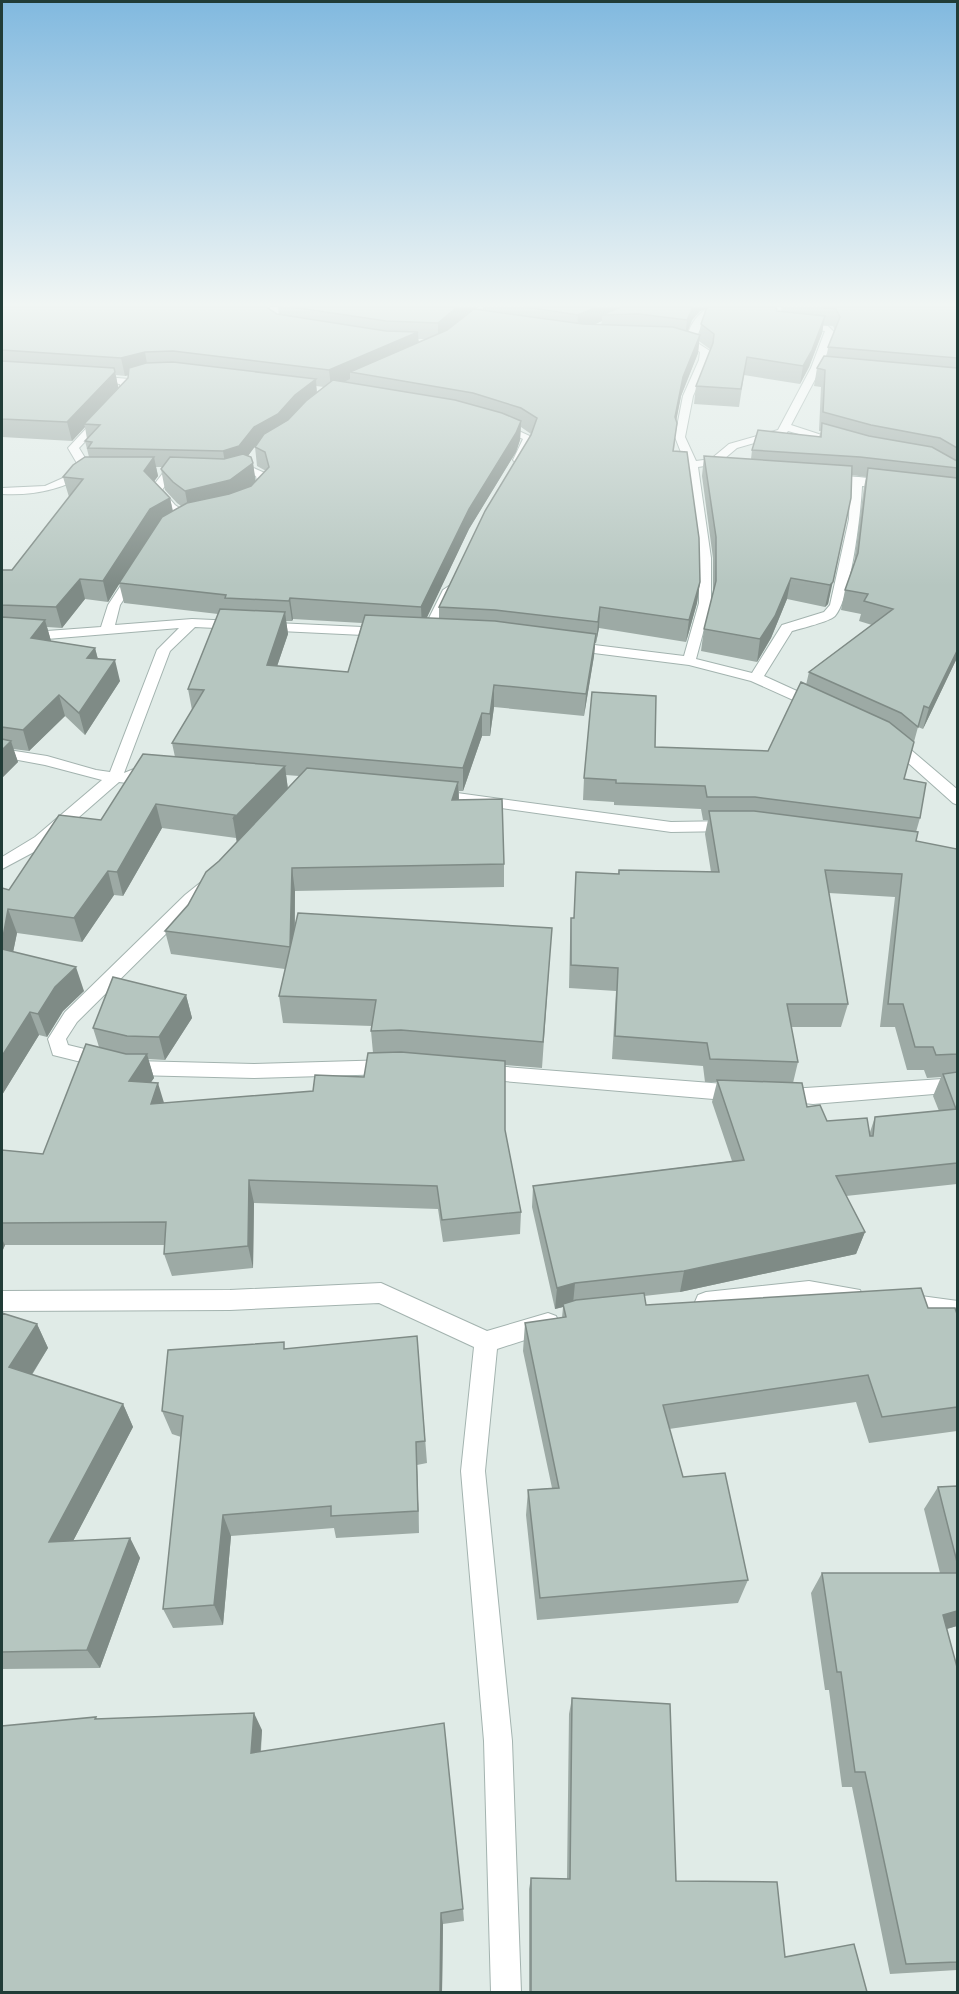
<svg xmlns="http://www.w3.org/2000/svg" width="959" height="1994" font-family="'Archivo Narrow',sans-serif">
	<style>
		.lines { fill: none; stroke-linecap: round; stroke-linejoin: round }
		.minor-casing { stroke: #a3b3af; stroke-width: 2 }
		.minor { fill: #fff; fill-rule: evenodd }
		.wall { fill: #9daaa5; fill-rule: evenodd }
		.shaded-wall { fill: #7f8b86 }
		.building { fill: #b6c6c0; stroke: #7f8b86; stroke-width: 1.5 }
	</style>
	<rect width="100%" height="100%" fill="#e0ebe7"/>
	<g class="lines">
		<g class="minor-casing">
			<path id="minor" d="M270 307H280L277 320 289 326V330H283L269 323Z
				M709 307H720C706 318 700 324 696 342L710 351 709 360 693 396 685 437 696 461 711 459 729 444 778 430 811 368 825 331 776 326 771 307H781L783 322 828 326 835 333 821 368 791 425 846 443 841 446 788 431 786 434 737 448 718 464 698 467 711 558V603L696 659 752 673 782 625 824 612 830 605 849 519 850 485 824 481V477C836 474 888 478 896 485L890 488 862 486C861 512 851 598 835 616 829 622 802 628 792 631L764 676 821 702 823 705 821 708H811L751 681 689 665 570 650 563 646 570 642 684 656 699 603V558L686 465 675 437 683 396 699 360 700 352 688 345C685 330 696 315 709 307Z
				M93 376 129 379 131 392 79 448 93 471 91 473C62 489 35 496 2 494V488L45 486 81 470 68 448 121 391 120 384 89 381V377Z
				M499 422 534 438 523 462H515L513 460 523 439 495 427 494 425Z
				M247 465 267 474 270 485 258 498 254 499 248 496 258 485 256 476 246 472 232 475 226 472Z
				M170 468 176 471 162 490 175 505 190 515V521C174 523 159 501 150 490L166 469Z
				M135 569 141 573 120 605 115 625 192 619 384 628 391 632 384 636 195 627 170 651 124 773 144 765 156 768 159 771 156 774 146 775 127 783 119 782 47 845 2 869V857L35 837 102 780 45 765 2 757V749L47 756 96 770 110 772 157 650 179 628 47 639 2 635V627L47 631 101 627 108 605 131 570Z
				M449 586 455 590 435 634 433 637H423L421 634 443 590Z
				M892 737 897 738 951 784 958 790V805L953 803 887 744 885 741Z
				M435 790 671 822 730 821 738 826 730 831 671 832 430 798 427 795 430 792Z
				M211 877 217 879 219 883 197 903 77 1022 66 1039 68 1045 134 1061 254 1064 390 1060 397 1062 399 1067 397 1072 390 1074 254 1078 134 1075 53 1055 48 1039 65 1012 185 895 205 879Z
				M480 1065 737 1085 744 1088 747 1093 744 1098 737 1101 480 1079 473 1077 471 1072 473 1067Z
				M958 1078V1092L813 1104 775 1100 772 1095 775 1090Z
				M809 1281 860 1290 863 1297 860 1304 852 1307 809 1301 706 1312 698 1309 695 1302 698 1295 706 1292Z
				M381 1283 487 1331 548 1313 556 1316 559 1323 556 1330 497 1349 485 1471 512 1741 521 1992H491L484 1741 461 1471 474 1347 379 1303 230 1310 2 1311V1291L230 1290Z
				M906 1294 958 1301V1321L898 1311 895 1304 898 1297Z"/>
		</g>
		<use href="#minor" class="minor"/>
	</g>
	<path class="wall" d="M2 307H269V309L277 314 279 315 278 307H478L476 309 483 310V307H776L777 311H783L782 307H957V658L923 729 918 727 904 779 920 818 916 832V841L957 849V1184L846 1196 865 1232 856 1254 680 1292 644 1296 646 1305 928 1308 957 1314V1431L869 1443 856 1402 669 1429 683 1477 748 1580 738 1603 537 1620 526 1515 528 1490 552 1488 523 1351 525 1323 562 1318 563 1307 555 1309 532 1207 533 1186 732 1161 712 1102 717 1082H705L703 1066 612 1059 616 991 569 988 570 941 571 918H573L618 874 619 870 711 872 705 834 708 820H703L701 809 614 805V802L583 800 584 778 655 747 768 751 806 685 809 672 872 625 859 621 861 614 841 610 845 590 854 563 864 487 866 477 852 475 828 604 825 607 787 599 771 638 757 662 701 651 704 629 713 593V558L702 476 704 456 751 459 752 450 819 437 821 431H819L821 387 814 386 817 368 827 356 828 347 835 330 833 326 823 325 822 333 809 367 800 384 744 375 739 407 694 404 696 386 711 350 699 341 698 353 681 396 676 420 674 451 700 582 697 603 686 642 599 628 596 643H595L594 656 584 716 494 707 490 736H482L463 791H459V800L504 864V887L295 891V927L550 954 542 1068 505 1065V1130L521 1212 520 1234 443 1242 438 1209 254 1203 253 1268 172 1276 164 1254 165 1245H5L2 1252V1150L43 1154 99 1047 93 1028 186 995 192 1018 165 1060 148 1059 154 1078 150 1083 164 1103 313 1091 364 1077 373 1053 371 1031 372 1026 283 1023 279 996 285 969 171 954 165 931 188 905 219 861 237 842 236 838 162 828 123 896 114 895 82 942 17 933 13 952 84 991 63 1011 47 1037 39 1035 2 1095 9 890 101 820 175 757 172 743 192 710 188 689 218 614 124 603 119 583 108 602 85 599 62 628 47 627 51 641 95 648 98 659 120 681 85 735 65 716 29 751 13 749 18 762 2 778V570H12L69 497 63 477 89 457 85 441 87 439 85 427 72 441 2 437ZM706 309 701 324 699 335 688 331 692 320 700 311ZM602 321 601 325H593ZM418 339H426L419 342ZM116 375 125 376 129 375 128 378 118 389ZM316 386 324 387 317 392ZM521 427 531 434 439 607V619L426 618 469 529 516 452 520 440ZM256 445 255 447 257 466 266 471 255 481 253 463 248 456ZM156 467H162L161 469 165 490 177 503 181 506 173 511 170 498 154 481 158 476ZM293 619 362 623 348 672 277 666 288 634 286 621H292ZM286 775 299 776 288 789ZM829 893 895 897 880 1027H895L907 1070H924L927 1078 941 1077 933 1096 939 1111 875 1117 870 1132 827 1121 807 1107 793 1083 798 1062 791 1027H841L848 1004Z
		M2 1313 37 1324 48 1348 32 1375 123 1404 133 1427 73 1541 130 1538 140 1558 100 1668 2 1669Z
		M417 1336 427 1463 417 1465 419 1533 336 1538 334 1528 231 1536 223 1625 173 1628 163 1609 181 1437 172 1434 162 1411 286 1349Z
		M957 1486V1626L947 1629 957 1667V1970L890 1974 852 1787H842L829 1690H825L811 1593 822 1573H940L924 1509 938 1487Z
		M572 1698 676 1881 785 1957 867 1992H529V1889L531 1878 567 1879 569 1714Z
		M96 1717 97 1719 262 1730 261 1751 463 1909 464 1921 443 1924 442 1992H2Z"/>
	<path class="shaded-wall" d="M457 307H478L438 340V323Z
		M596 307H622L602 315V321L577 332 578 315Z
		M693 307H712L700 311 692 320 685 338 687 320Z
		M825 316 822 333 809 367 800 384 803 366Z
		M418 332 419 349 350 372V379L331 388 329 370Z
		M700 335 698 353 681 396 673 437 675 417 683 377Z
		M145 352 148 370 125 376 121 358Z
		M114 368 119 390 84 424 85 427 72 441 67 422Z
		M316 379 317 397 280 431 256 445 242 464 226 469 223 451Z
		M521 421 520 440 516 452 469 529 422 628 421 607 469 509Z
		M154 457 158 476 148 490 144 471Z
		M253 463 256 483 233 501 189 512 185 491Z
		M170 498 174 518 154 529 108 602 103 581 150 509Z
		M851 498 828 604 825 607 830 585Z
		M791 578 787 599 771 638 757 662 760 639Z
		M80 579 85 599 62 628 56 607Z
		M700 582 697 603 686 642 689 620Z
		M290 598 293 619 292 621 289 601Z
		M600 607 599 628 596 643 598 622Z
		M285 612 288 634 270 687 267 665Z
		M45 620 51 641 31 638Z
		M596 634 594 656 584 716 586 694Z
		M95 648 100 668 87 658Z
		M957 651V658L923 729 929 708Z
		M115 660 120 681 85 735 79 713Z
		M494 685V707L490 736V714Z
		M59 695 65 716 29 751 23 730Z
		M482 713V736L463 791V768Z
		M11 741 18 762 2 778V750Z
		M285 766 288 790 237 843 233 819Z
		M458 782 459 805 452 800Z
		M156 804 162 828 123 896 117 872Z
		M292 868 295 891 294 970 290 947Z
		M108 871 114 895 82 942 74 918Z
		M8 909 17 933 9 972 2 951V943Z
		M76 967 84 991 63 1011 47 1037 38 1014 55 987Z
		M186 995 192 1018 165 1060 159 1037Z
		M30 1012 39 1035 2 1095V1056Z
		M147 1054 154 1078 136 1104 129 1081Z
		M158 1083 165 1106 151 1104Z
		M249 1180 254 1203 253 1268 248 1246Z
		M865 1232 856 1254 680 1292 684 1271Z
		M2 1239 5 1245 2 1252Z
		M575 1283 573 1304H563V1307L555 1309 557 1288Z
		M37 1324 48 1348 22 1390 9 1367Z
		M123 1404 133 1427 62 1562 49 1542Z
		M416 1442 417 1465 419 1533 418 1511Z
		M223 1515 231 1536 223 1625 214 1605Z
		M130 1538 140 1558 100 1668 87 1650Z
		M957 1611V1626L928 1634 943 1615Z
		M254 1713 262 1730 259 1769 251 1753Z
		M441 1913 443 1924 442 1992H440Z"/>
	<path class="building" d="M2 307H266L277 314 386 331 418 332 329 370 173 351 145 352 121 358 2 350Z
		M292 307H457L438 323 386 321Z
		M526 307H596L578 315Z
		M621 307H693L687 320 639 314 602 315Z
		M707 307H776L777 311 825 316 812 350 803 366 747 357 741 389 696 386 713 343 714 334 701 324Z
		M821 307H957V358L828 347 840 317 836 309Z
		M474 309 583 324 673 327 700 335 683 377 675 417 677 423 673 451 687 452 699 538 700 582 689 620 600 607 598 622 495 610 439 607 485 511 531 435 537 418 521 408 473 393 350 372 447 330Z
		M824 356 957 368V448L940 438 871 425 823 412 825 370 817 368Z
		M2 361 114 368 115 372 67 422 2 419Z
		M173 362 316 379 295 395 278 414 254 427 239 446 223 451 88 448 92 442 85 441 100 425 84 424 128 378 129 368 146 363Z
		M333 380 455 400 502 413 521 421 516 433 469 509 421 607 290 598 289 601 225 598 226 595 119 583 162 517 187 503 229 494 251 486 269 467 265 452 255 447 264 434 288 420 306 401Z
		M822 423 869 436 932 447 957 461V468L860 457 752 450 758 430 821 437Z
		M243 454 251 457 253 463 230 480 185 491 173 482 161 469 170 457 224 459Z
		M704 456 852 466 851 498 833 582 830 585 791 578 775 616 760 639 704 629 716 581V537Z
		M85 457H154L144 471 170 498 150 509 103 581 80 579 56 607 2 605V570H12L83 479 63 477 73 465Z
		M868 468 957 478V651L929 708 924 706 918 727 901 713 809 672 893 609 864 601 868 594 845 590 858 553Z
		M220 609 285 612 267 665 348 672 365 615 495 621 596 634 586 694 494 685 490 714 482 713 463 768 172 743 204 690 188 689Z
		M2 617 45 620 31 638 95 648 87 658 115 660 79 713 59 695 23 730 2 727Z
		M801 682 889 722 914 742 904 779 926 783 920 818 755 797H707L705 786 616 783V780L584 778 592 692 656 696 655 747 768 751Z
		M2 739 11 741 2 750Z
		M143 754 285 766 233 819 235 815 156 804 117 872 108 871 74 918 8 909 2 943V888L9 890 59 815 101 820Z
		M307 768 458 782 452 800 502 799 504 864 292 868 290 947 165 931 188 905 206 872 219 861Z
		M709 811H754L918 832 916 841 957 849V1054L936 1055 933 1047H915L903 1004H888L902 874 825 870 848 1004H787L798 1062 710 1059 707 1043 615 1036 618 968 571 965V918H574L576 872 619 874V870L719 872Z
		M298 913 552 928 543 1042 401 1030 371 1031 376 1000 279 996Z
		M2 949 76 967 55 987 38 1014 30 1012 2 1056Z
		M113 977 186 995 159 1037 127 1036 93 1028Z
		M86 1044 126 1054H147L129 1081 158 1083 151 1104 313 1091 315 1075 364 1077 368 1053 401 1052 505 1061V1130L521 1212 442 1220 437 1186 249 1180 248 1246 164 1254 166 1222 2 1223V1150L43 1154Z
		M957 1072V1163L836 1176 865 1232 684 1271 575 1283 557 1288 533 1186 744 1160 717 1080 802 1083 807 1107 820 1105 827 1121 867 1118 870 1136H873L875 1117 956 1109 943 1074Z
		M921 1288 928 1308H955L957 1314V1407L882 1417 868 1375 663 1405 683 1477 725 1473 748 1580 540 1598 528 1490 559 1488 525 1323 566 1317 563 1304 576 1300 644 1293 646 1305Z
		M2 1313 37 1324 9 1367 123 1404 49 1542 130 1538 87 1650 2 1652Z
		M417 1336 425 1441 416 1442 418 1511 331 1516V1506L223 1515 214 1605 163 1609 183 1416 162 1411 168 1350 284 1342V1349Z
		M957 1486V1562L938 1487Z
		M822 1573H957V1611L943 1615 957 1667V1962L906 1964 865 1772H855L841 1672H837Z
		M572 1698 670 1704 676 1881 777 1882 785 1957 854 1944 867 1992H531V1878L570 1879Z
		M254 1713 251 1753 444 1723 463 1909 441 1913 440 1992H2V1726L96 1717 95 1719Z"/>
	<linearGradient id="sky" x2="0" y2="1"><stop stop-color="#81b9df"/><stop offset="0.52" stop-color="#f1f6f4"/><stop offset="1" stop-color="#f1f6f4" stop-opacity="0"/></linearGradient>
	<rect width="959" height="586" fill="url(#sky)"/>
	<rect width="959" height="1994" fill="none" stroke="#213c37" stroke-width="6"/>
</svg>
